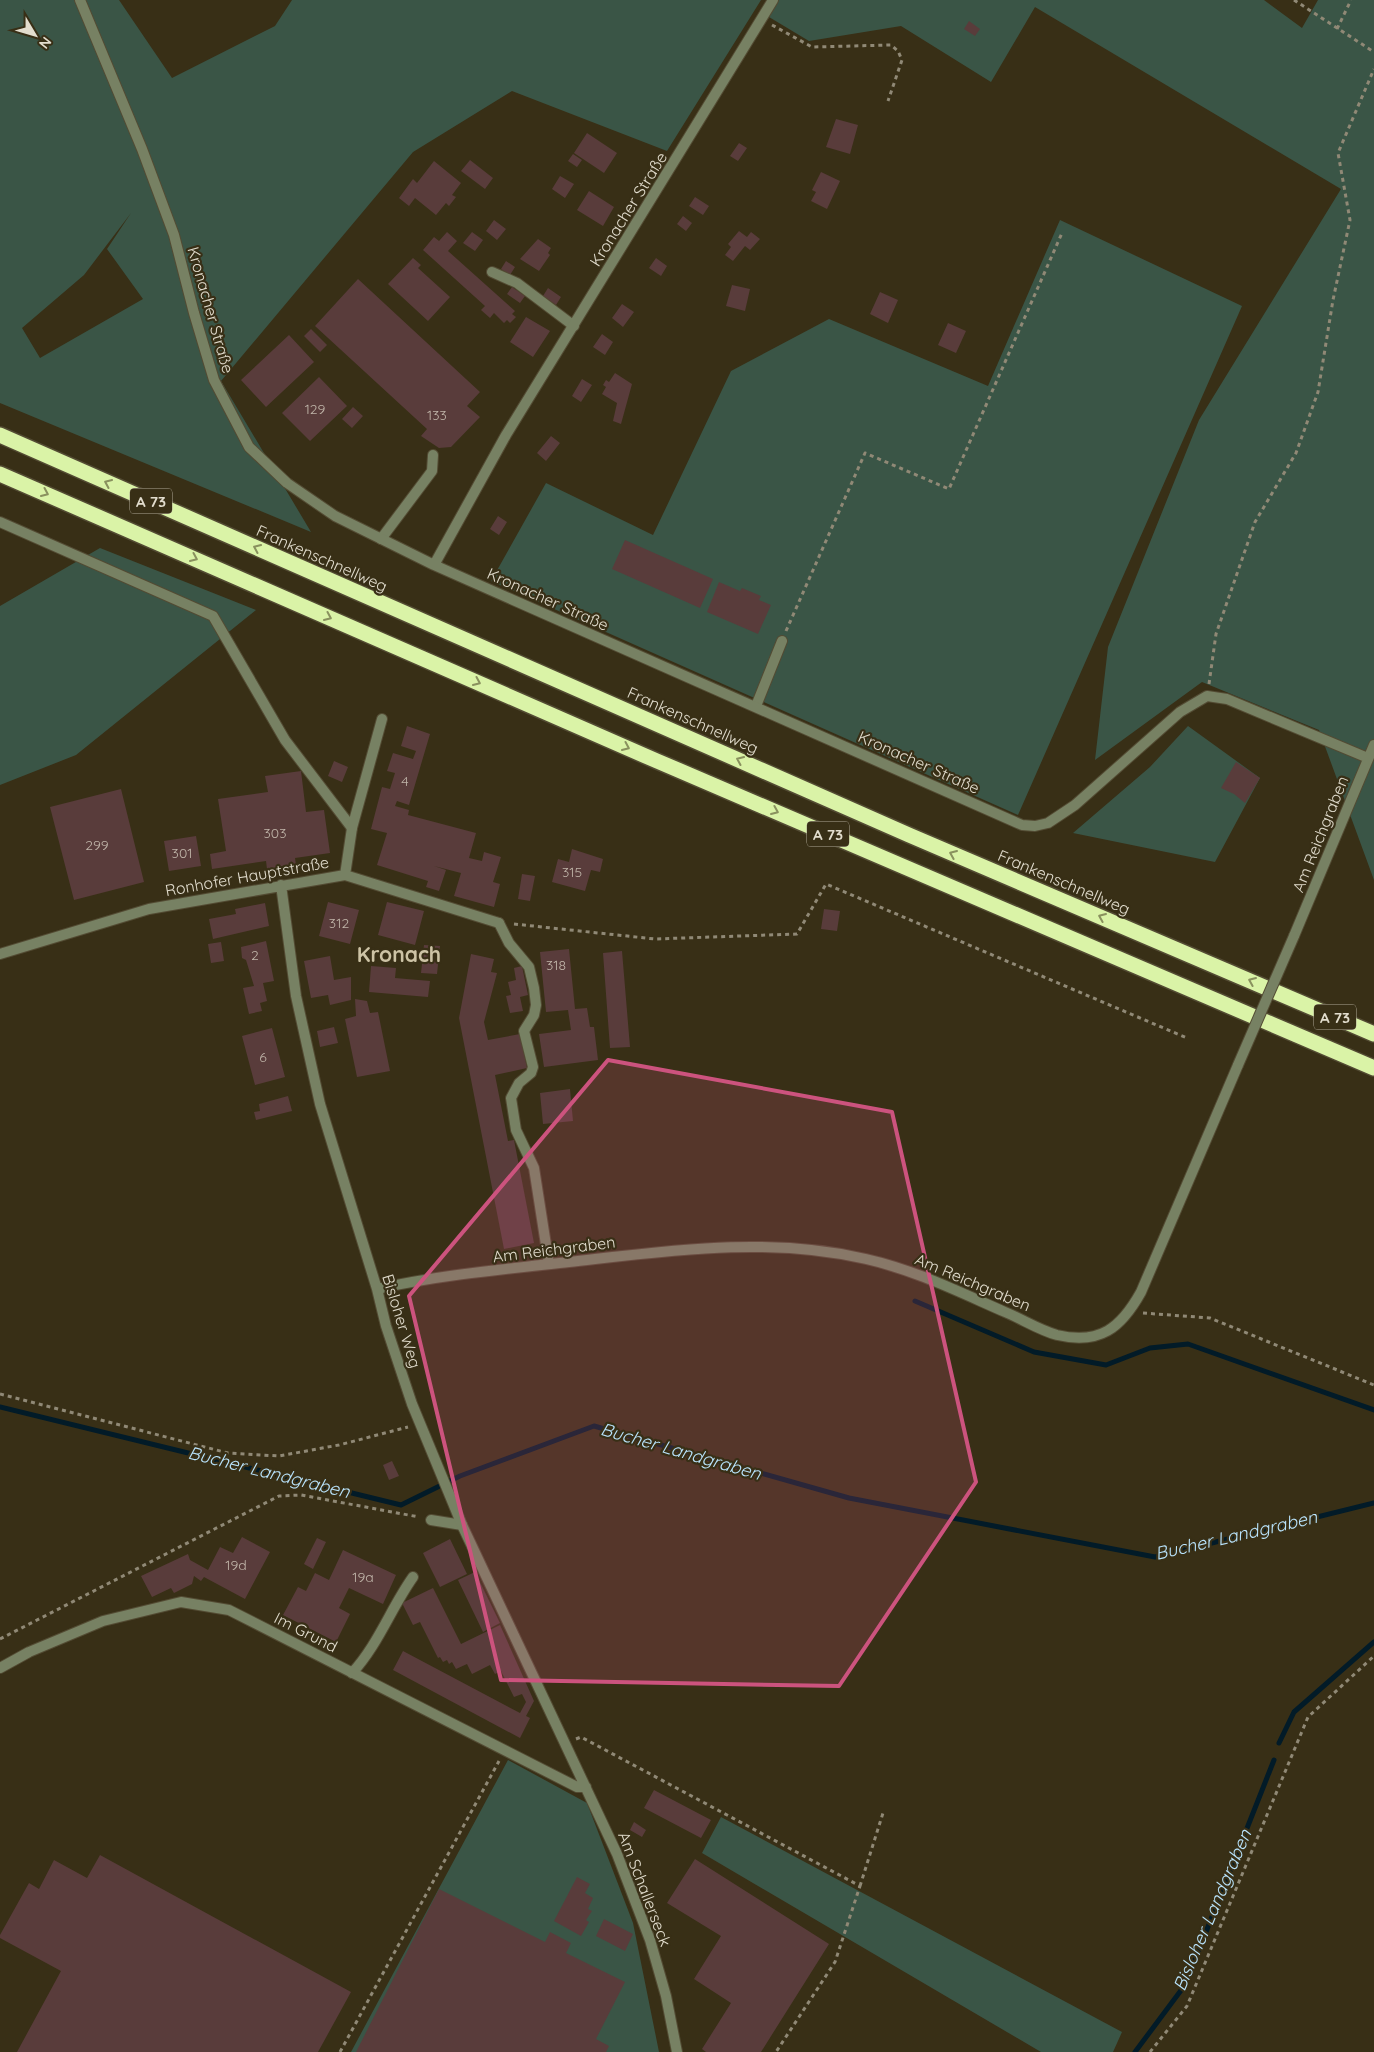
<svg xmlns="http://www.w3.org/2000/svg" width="1374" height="2052" font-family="Quicksand,sans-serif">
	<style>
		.green { fill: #3a5546; fill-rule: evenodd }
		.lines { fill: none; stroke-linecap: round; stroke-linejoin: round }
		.stream { stroke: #021b28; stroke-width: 5 }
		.building { fill: #593c3b }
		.lane-casing { stroke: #534b33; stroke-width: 12 }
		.street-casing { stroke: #534b33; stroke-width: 12 }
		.highway-casing { stroke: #534b33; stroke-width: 18 }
		.path { stroke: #908976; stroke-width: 3; stroke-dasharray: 4 4; stroke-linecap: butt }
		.lane { stroke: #778163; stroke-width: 10 }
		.street { stroke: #778163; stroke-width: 10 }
		.highway { stroke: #daf3a7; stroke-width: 15 }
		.street-bridge-casing { stroke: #534b33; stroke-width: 12; stroke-linecap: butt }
		.street-bridge { stroke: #778163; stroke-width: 10 }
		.oneway { stroke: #89915e }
		.marked { fill: #cc537e; fill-opacity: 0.2; stroke: #cc537e; stroke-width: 4; stroke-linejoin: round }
		.labels { text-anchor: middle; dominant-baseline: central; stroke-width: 4.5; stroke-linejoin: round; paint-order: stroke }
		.number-label { font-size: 14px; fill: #c0b5a9 }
		.shield { fill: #382f16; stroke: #afa997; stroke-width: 1 }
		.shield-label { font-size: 15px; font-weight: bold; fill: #e2ddce }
		.street-label { font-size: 16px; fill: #e2ddce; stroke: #382f16 }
		.water-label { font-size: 18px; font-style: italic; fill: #bae5fe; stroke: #382f16 }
		.district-label { font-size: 21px; font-weight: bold; fill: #cdc3a5; stroke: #382f16 }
	</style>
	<rect width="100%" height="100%" fill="#382f16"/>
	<path class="green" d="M0 0H119L172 78 275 26 292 0H761L667 151 512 91 413 152 221 381 311 532 0 403ZM131 213 107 249 143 299 40 358 22 328 84 275Z
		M779 0H1264L1302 28 1318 0H1374V880L1319 730 1202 682 1095 760 1108 647 1199 420 1341 189 1035 7 991 82 901 26 809 41 769 17Z
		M1060 220 1242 306 1018 815 491 581 546 483 653 535 731 371 829 319 988 386Z
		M100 548 256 610 76 755 0 785V606Z
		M1188 726 1260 778 1215 862 1073 833 1150 767Z
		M508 1760 587 1803 633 1923 659 2052H351Z
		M721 1817 1122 2032 1113 2052H1041L702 1853Z"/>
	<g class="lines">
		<path class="stream" d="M915 1301 1034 1352 1106 1365 1150 1348 1188 1344 1374 1410
			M0 1407 401 1505 460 1476 594 1426 849 1498 1155 1557 1374 1503
			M1279 1743 1294 1712 1374 1642
			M1135 2052 1185 1985 1274 1760"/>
	</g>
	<path class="building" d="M969 21 980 29 975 36 964 29Z
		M836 119 858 125 850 154 826 147Z
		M587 133 617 153 604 173 574 153Z
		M739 143 747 148 738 161 730 156Z
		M573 154 582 160 577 167 568 161Z
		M470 160 493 178 485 189 461 171Z
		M434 161 461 183 452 195 456 197 449 206 446 203 436 215 415 198 409 206 399 198 413 179 417 183Z
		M821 172 840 181 827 209 811 201 816 192 812 190Z
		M560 176 574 184 565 198 552 189Z
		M589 191 614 207 603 226 577 210Z
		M695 197 709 206 703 215 689 206Z
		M683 216 692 223 686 231 677 224Z
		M494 220 506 229 497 240 486 231Z
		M739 231 747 237 751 232 760 239 750 250 745 246 733 261 725 255 731 247 728 244Z
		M447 232 457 241 448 251 515 311 512 314 516 317 510 323 507 320 504 323 494 313 490 318 481 310 485 306 423 250 434 237 439 241Z
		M472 232 483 240 475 251 463 243Z
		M538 239 551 248 548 253 550 255 539 271 520 259Z
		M413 258 421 265 418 268 450 297 428 321 388 284Z
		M656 258 667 266 661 276 649 268Z
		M506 261 515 267 510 275 501 269Z
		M358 279 480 392 467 406 480 417 451 447 439 448 421 436 427 429 315 326Z
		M732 285 750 289 745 311 726 306Z
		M512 287 525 296 520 303 507 294Z
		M548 288 561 297 556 305 543 296Z
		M880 292 898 300 888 323 870 314Z
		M622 304 634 312 623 327 612 318Z
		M526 317 550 331 533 357 510 342Z
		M948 323 966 331 956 353 938 345Z
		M311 329 327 345 320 352 304 336Z
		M602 334 613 342 605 355 593 347Z
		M289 335 314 362 266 407 241 380Z
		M615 373 632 384 621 424 613 421 617 403 602 394 606 387 603 385 606 380 609 382Z
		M319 377 347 406 310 441 282 413Z
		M582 379 592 385 581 402 572 396Z
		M353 407 363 416 352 428 342 419Z
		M551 436 560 443 546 461 537 453Z
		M498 516 507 522 499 535 490 529Z
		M625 540 713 579 700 608 612 569Z
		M719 582 740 591 742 588 761 596 759 600 771 605 758 634 707 612Z
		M407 726 430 734 409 805 397 801 395 806 409 810 408 815 476 833 469 858 482 861 484 852 501 857 493 882 500 884 494 907 454 896 461 873 434 866 446 870 439 891 426 887 428 881 377 865 387 833 371 829 382 787 390 789 395 773 387 771 393 753 413 759 416 751 401 746Z
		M334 761 348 767 342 782 328 776Z
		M1236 762 1260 778 1245 803 1234 794 1221 788Z
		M301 771 306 812 324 810 330 853 295 858 296 865 267 869 266 861 212 869 210 854 226 851 218 799 268 792 265 776Z
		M121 789 144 882 74 900 50 807Z
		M196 836 201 866 169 871 164 841Z
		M572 849 603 859 600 872 591 870 585 891 552 882 558 859 569 862Z
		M522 874 535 876 530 901 518 899Z
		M328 902 359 910 350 944 319 936Z
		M387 902 424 911 415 945 378 935Z
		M265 903 269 926 213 939 209 919 236 914 235 909Z
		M824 909 840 911 837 931 821 929Z
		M266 941 274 981 263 983 267 1001 260 1003 262 1011 249 1014 243 988 254 986 246 960 242 958 241 947Z
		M221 942 224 961 211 963 208 944Z
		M424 945 440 946 437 974 421 973Z
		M569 949 575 1009 587 1008 590 1027H594L598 1060 544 1067 539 1034 571 1030 568 1010 546 1012 540 952Z
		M622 951 630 1047 610 1048 603 953Z
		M471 954 494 959 491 972 497 973 484 1022 488 1040 520 1034 527 1068 495 1075 508 1141 514 1140 534 1243 504 1249 459 1018Z
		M330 956 334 980 351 977V1000L330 1005 328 995 311 998 304 961Z
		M371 966 396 968 395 978 430 981 428 997 369 992Z
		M522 966 528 995 520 997 523 1011 510 1013 506 996 511 995 508 982 516 980 514 968Z
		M355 999 367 1001 370 1013 378 1012 390 1071 357 1077 345 1019 356 1016Z
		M334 1027 338 1043 320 1047 317 1031Z
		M272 1028 285 1077 255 1085 242 1036Z
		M570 1089 573 1121 543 1124 540 1093Z
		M288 1096 292 1111 256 1120 254 1112 260 1111 259 1104Z
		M392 1461 399 1476 389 1480 383 1465Z
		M242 1537 270 1552 245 1599 204 1577 201 1581 194 1576 192 1584 174 1593 171 1588 152 1597 141 1576 188 1554 190 1560 208 1570 220 1547 233 1553Z
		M317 1538 326 1542 313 1569 304 1564Z
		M450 1539 467 1574 440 1587 423 1553Z
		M343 1550 396 1575 383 1604 349 1588 339 1608 350 1614 336 1642 283 1615 298 1587 306 1591 315 1573 329 1580Z
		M475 1572 500 1623 483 1632 458 1580Z
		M433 1588 461 1644 500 1625 534 1701 526 1716 530 1718 520 1738 393 1670 403 1651 520 1713 526 1702 522 1694 514 1697 501 1671 495 1674 490 1665 472 1674 467 1664 456 1669 452 1662 449 1664 447 1660 443 1662 440 1657 438 1658 420 1622 413 1625 402 1603Z
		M654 1790 711 1820 701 1838 644 1808Z
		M634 1822 646 1830 642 1837 630 1830Z
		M100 1855 351 1992 318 2052H17L61 1971 0 1938V1935L29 1883 39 1889 54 1860 87 1878Z
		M695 1859 829 1944 761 2052H706L702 2049 731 2003 694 1979 721 1936 667 1903Z
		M577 1877 590 1884 585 1893 593 1898 588 1909 592 1911 586 1920 589 1922 581 1936 554 1921Z
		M439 1889 545 1942 550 1932 571 1943 566 1953 625 1982 596 2039 609 2046 606 2052H356Z
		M604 1919 633 1934 625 1951 596 1936Z"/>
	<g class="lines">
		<g class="lane-casing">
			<path id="lane" d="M492 272 517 283 574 326
				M0 522 213 616 285 740 352 828
				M381 539 432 471 433 455
				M756 706 782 641
				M499 923 509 943 529 967 534 988 536 1005 534 1015 524 1031 533 1067 531 1073 519 1083 511 1098 516 1130 534 1168 549 1264
				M431 1520 462 1525
				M352 1673C378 1645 391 1608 413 1577"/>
		</g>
		<g class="street-casing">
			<path id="street" d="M80 0 142 149 174 235 194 313 214 380 249 447 287 483 335 516 434 565 1022 825 1035 826 1048 823 1075 805 1180 712 1207 696 1227 699 1368 758
				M434 565 506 435 773 0
				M345 875 352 828 382 719
				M281 885 296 996 320 1104 377 1289 386 1326 412 1404 462 1525 617 1854 650 1940 666 1996 677 2052
				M1294 936 1374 745
				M0 954 149 909 345 875 499 923
				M377 1289C440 1275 505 1269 569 1262 667 1251 768 1236 866 1259 915 1270 959 1292 1005 1312 1022 1319 1039 1330 1057 1335 1100 1345 1121 1328 1141 1292L1238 1065
				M0 1668 29 1652 103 1621 181 1602 229 1610 577 1787H586"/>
		</g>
		<g class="highway-casing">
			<path id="highway" d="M0 435 909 835 1374 1034
				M0 474 657 761 1374 1068"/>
		</g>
		<path class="path" d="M1294 0 1374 52
			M772 25 812 47 891 45 898 51 902 60 888 101
			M1337 29 1351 0
			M786 631 865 453 949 489 1062 233
			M1209 684 1216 634 1255 522 1296 453 1318 392 1333 300 1350 220 1338 153 1374 69
			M514 924 655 939 797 934 826 884 1187 1038
			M1143 1313 1210 1318 1374 1385
			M0 1394 228 1453 279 1456 339 1445 408 1427
			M0 1639 279 1496 301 1495 419 1517
			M576 1739 581 1737 860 1886 835 1962 776 2052
			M860 1886 883 1813
			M340 2052 499 1761
			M1150 2052 1187 2006 1308 1717 1374 1656"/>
		<use href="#lane" class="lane"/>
		<use href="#street" class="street"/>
		<use href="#highway" class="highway"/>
		<g class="street-bridge-casing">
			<path id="street-bridge" d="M1238 1065 1294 936"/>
		</g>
		<use href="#street-bridge" class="street-bridge"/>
	</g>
	<defs><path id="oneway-chevron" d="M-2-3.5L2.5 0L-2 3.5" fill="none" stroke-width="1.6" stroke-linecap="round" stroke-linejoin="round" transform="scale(1.25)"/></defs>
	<g class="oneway">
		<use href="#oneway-chevron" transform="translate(108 483) rotate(-156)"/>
		<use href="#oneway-chevron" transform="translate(45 493) rotate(24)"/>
		<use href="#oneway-chevron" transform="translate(257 548) rotate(-156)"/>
		<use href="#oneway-chevron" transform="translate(194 558) rotate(24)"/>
		<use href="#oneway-chevron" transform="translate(328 617) rotate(24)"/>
		<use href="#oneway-chevron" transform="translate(477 682) rotate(24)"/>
		<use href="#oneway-chevron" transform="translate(626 747) rotate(24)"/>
		<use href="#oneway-chevron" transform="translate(740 760) rotate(-156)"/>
		<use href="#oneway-chevron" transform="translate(775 811) rotate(23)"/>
		<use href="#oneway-chevron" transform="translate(953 854) rotate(-157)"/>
		<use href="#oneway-chevron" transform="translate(1102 917) rotate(-157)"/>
		<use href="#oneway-chevron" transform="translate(1252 981) rotate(-157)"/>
	</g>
	<path class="marked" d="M608 1060 892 1112 976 1482 839 1686 501 1680 409 1296Z"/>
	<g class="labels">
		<g class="number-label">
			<text x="315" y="409">129</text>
			<text x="437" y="415">133</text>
			<text x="405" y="781">4</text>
			<text x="275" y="833">303</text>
			<text x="97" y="845">299</text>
			<text x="182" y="853">301</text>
			<text x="572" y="872">315</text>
			<text x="339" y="923">312</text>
			<text x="255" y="955">2</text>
			<text x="556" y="965">318</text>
			<text x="263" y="1057">6</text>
			<text x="236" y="1565">19d</text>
			<text x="363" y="1577">19a</text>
		</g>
		<g class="shield">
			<rect x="130" y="488.5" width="42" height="25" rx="4"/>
			<rect x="807" y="821.5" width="42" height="25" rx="4"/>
			<rect x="1314" y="1004.5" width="42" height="25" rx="4"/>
		</g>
		<g class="shield-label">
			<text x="151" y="501">A 73</text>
			<text x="828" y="834">A 73</text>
			<text x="1335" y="1017">A 73</text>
		</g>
		<g class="street-label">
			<text transform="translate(628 209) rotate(-58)">Kronacher Straße</text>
			<text transform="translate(211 310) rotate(74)">Kronacher Straße</text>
			<text transform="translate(322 558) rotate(24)">Frankenschnellweg</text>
			<text transform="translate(548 599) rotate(24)">Kronacher Straße</text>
			<text transform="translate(693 720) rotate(24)">Frankenschnellweg</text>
			<text transform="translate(919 762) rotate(24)">Kronacher Straße</text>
			<text transform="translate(1320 834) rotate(-68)">Am Reichgraben</text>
			<text transform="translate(247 876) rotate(-10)">Ronhofer Hauptstraße</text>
			<text transform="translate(1064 882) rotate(23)">Frankenschnellweg</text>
			<text transform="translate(554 1249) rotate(-7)">Am Reichgraben</text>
			<text transform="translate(973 1282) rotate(23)">Am Reichgraben</text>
			<text transform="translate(402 1321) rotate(73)">Bisloher Weg</text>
			<text transform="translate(306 1632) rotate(27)">Im Grund</text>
			<text transform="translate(645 1889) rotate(69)">Am Schallerseck</text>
		</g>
		<g class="water-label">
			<text transform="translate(681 1451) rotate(16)">Bucher Landgraben</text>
			<text transform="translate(269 1472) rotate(14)">Bucher Landgraben</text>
			<text transform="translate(1236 1535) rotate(-13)">Bucher Landgraben</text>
			<text transform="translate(1212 1910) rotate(-67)">Bisloher Landgraben</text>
		</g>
		<g class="district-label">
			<text x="399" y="954">Kronach</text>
		</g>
	</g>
	<g transform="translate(35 35) rotate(128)" stroke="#382f16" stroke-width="4" paint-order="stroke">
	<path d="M0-4L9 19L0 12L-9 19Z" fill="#e2ddce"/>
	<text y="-8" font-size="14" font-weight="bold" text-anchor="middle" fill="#e2ddce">N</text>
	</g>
</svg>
